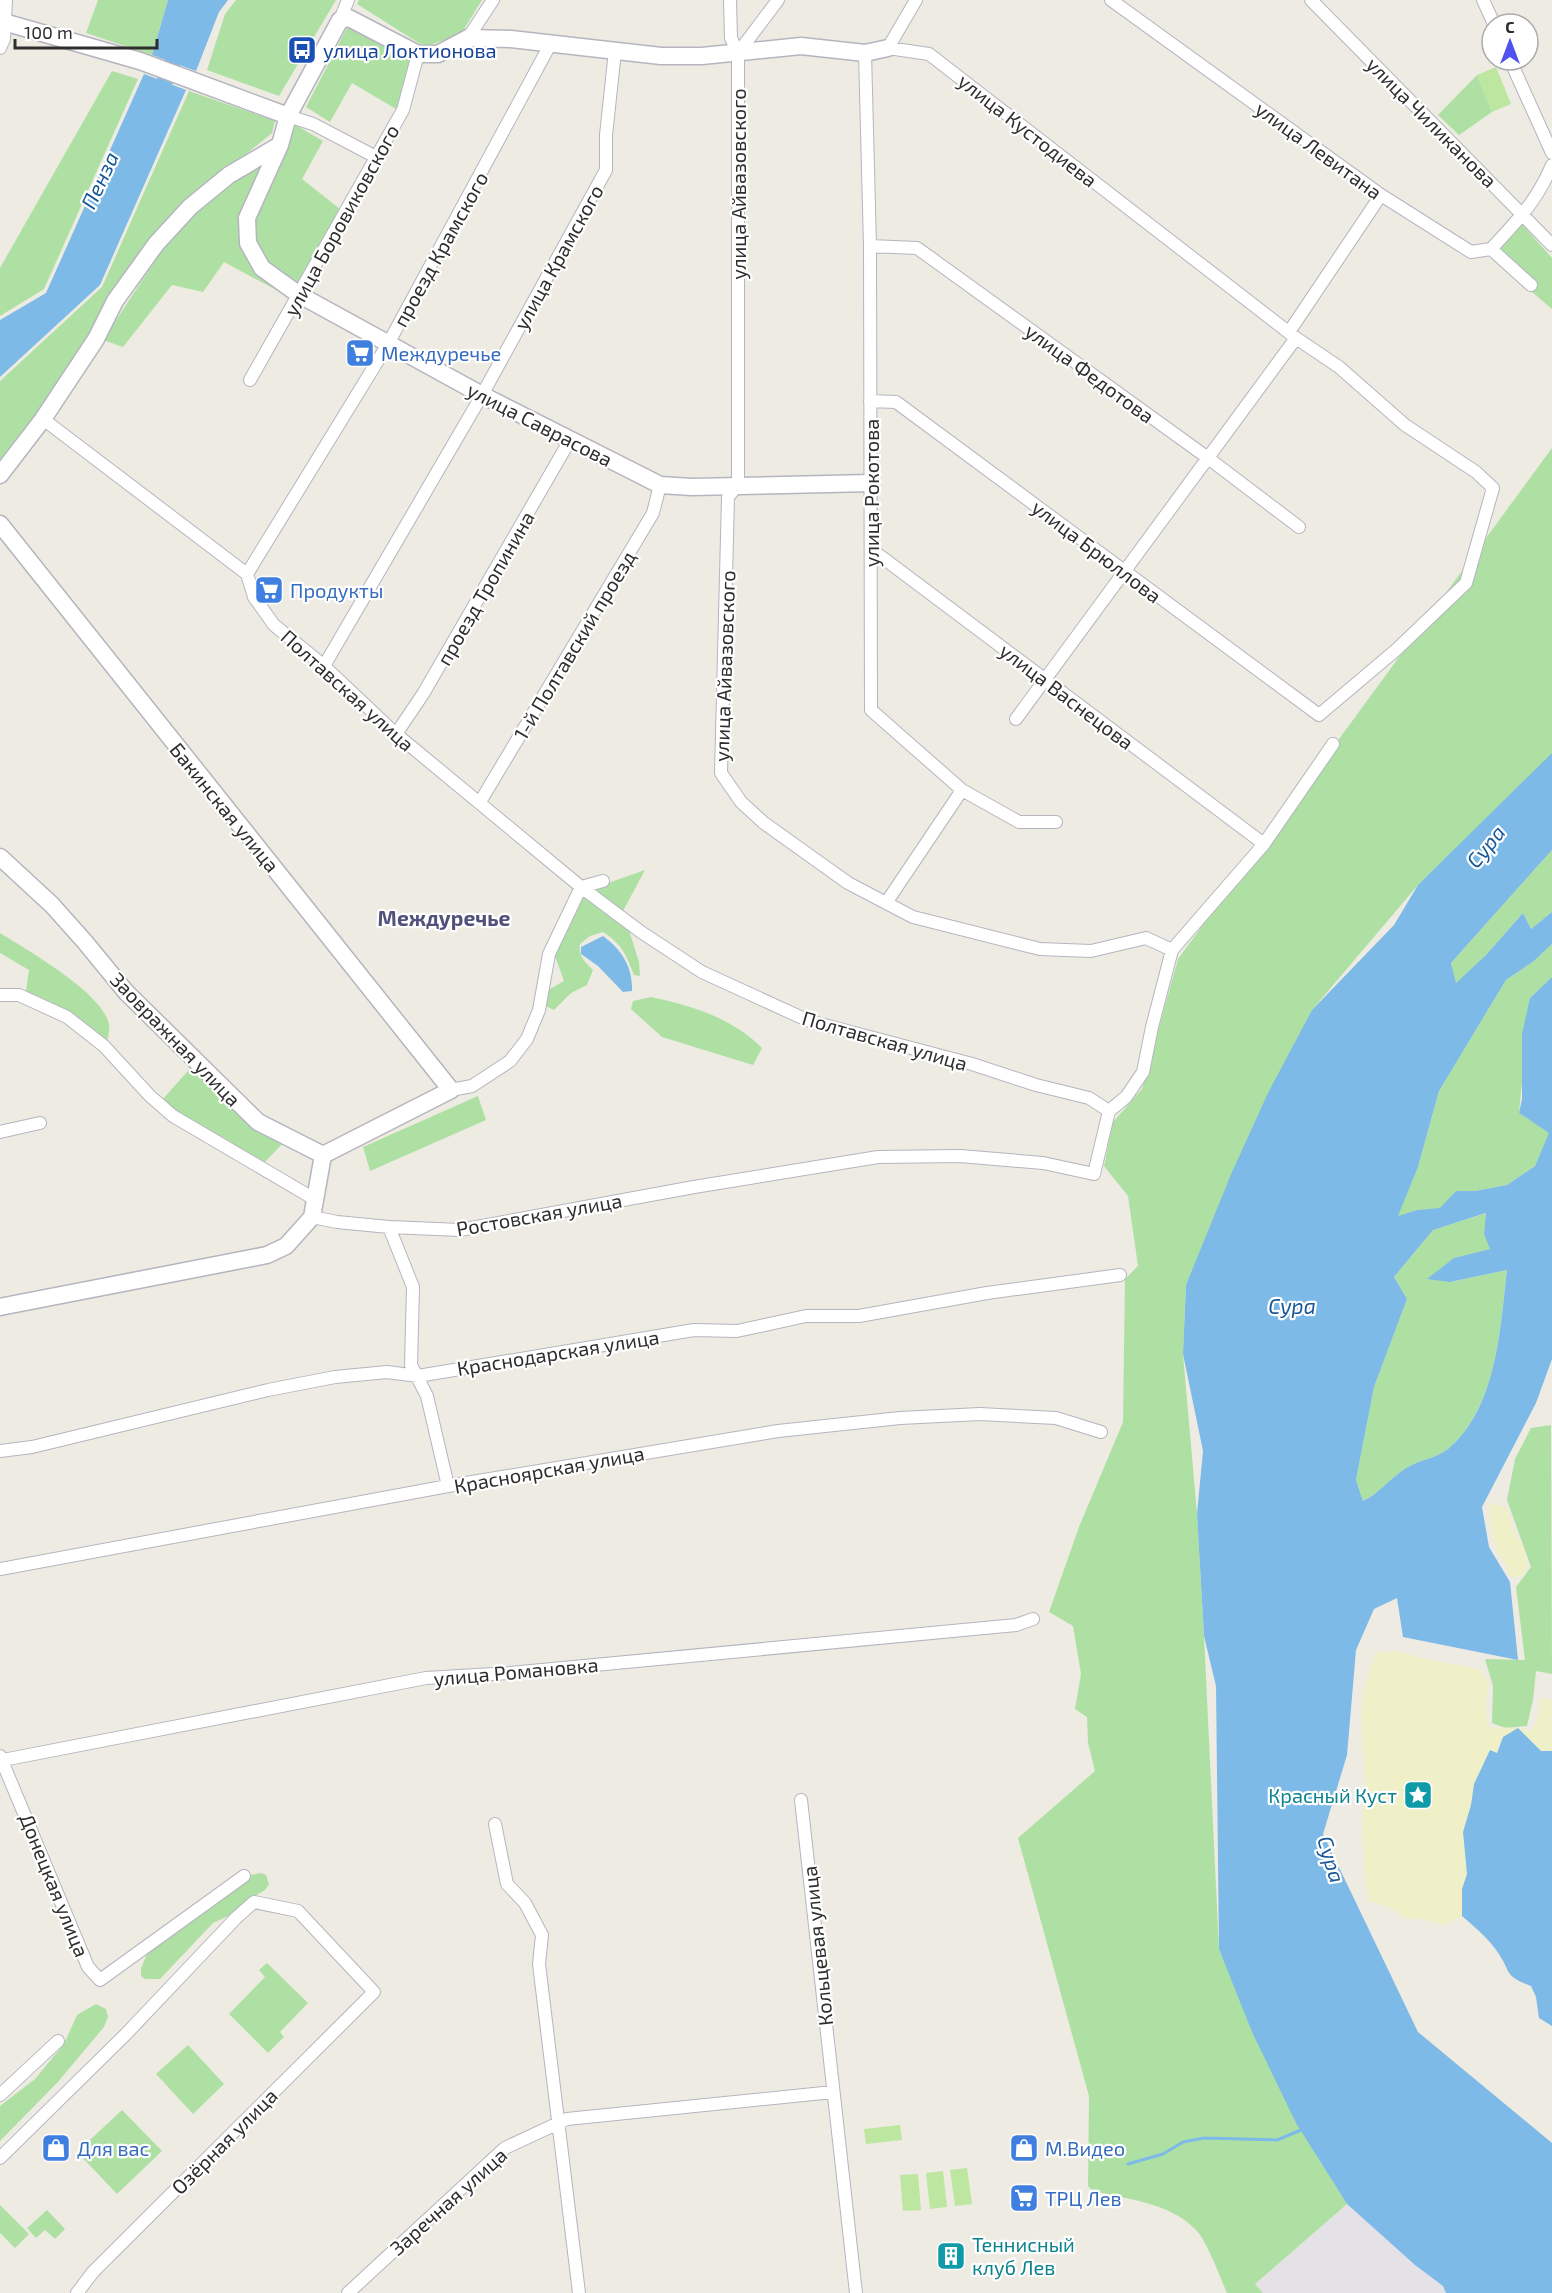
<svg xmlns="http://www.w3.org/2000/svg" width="1552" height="2293" font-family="'Exo 2',sans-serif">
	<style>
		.industrial { fill: #e4e1e7 }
		.green { fill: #aee0a3 }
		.sand { fill: #eff0c8 }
		.pitch { fill: #bde6a0 }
		.water { fill: #7dbae7; fill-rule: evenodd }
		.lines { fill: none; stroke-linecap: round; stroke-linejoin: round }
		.stream { stroke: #7dbae7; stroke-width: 3 }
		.river { stroke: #7dbae7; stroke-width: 16 }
		.street-casing { stroke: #b5b5c0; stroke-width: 14 }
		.secondary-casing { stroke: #b5b5c0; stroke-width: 19 }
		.street { stroke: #fff; stroke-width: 12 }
		.secondary { stroke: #fff; stroke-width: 16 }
		.labels { text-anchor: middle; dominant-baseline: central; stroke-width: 4.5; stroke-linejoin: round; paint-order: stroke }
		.transit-label { font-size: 20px; fill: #164399; stroke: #fff; text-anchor: start }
		.street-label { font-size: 20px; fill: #2e2e2e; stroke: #fff }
		.shop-label { font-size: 20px; fill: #366cbe; stroke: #fff; text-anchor: start }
		.culture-label { font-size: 20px; fill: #0d838f; stroke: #fff; text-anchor: end }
		.water-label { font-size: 21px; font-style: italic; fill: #185798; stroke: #fff }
		.neighbourhood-label { font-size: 21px; font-weight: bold; fill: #51517c; stroke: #fff }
	</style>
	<rect width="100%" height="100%" fill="#eeebe2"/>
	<path class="industrial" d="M1347 2204 1415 2265 1443 2286 1446 2293H1263L1255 2284Z"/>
	<path class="green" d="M98 0H168L152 55 86 33Z
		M236 0H336L279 96 207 70 225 14Z
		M359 0H482L461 34 425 47 357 4Z
		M349 24 411 61 396 109 352 83 330 122 306 107Z
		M112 71 138 79 44 289 0 316V268Z
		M1477 75 1492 112 1459 135 1438 115Z
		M189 91 275 121 272 133 186 203 124 275 31 428 0 465V381L102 287Z
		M294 124 323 141 302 179 340 209 298 286 267 262 255 243 254 217 278 167Z
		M269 158 240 240 291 298 224 262 203 292 172 285 123 347 103 340 166 244 196 212 230 182Z
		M1521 223 1552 258V309L1532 292 1537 283 1498 248Z
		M1552 448V760L1418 885 1312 1010 1186 1285 1183 1354 1197 1514 1204 1636 1219 1949 1313 2149 1347 2204 1255 2284 1263 2293H1227C1220 2277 1207 2241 1196 2230 1171 2203 1127 2199 1093 2191L1088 2186 1089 2096 1018 1838 1095 1771 1088 1743 1087 1717 1075 1709 1081 1674 1073 1626 1049 1612 1079 1527 1123 1422 1125 1279 1138 1266 1128 1196 1104 1166 1113 1122 1142 1089 1178 959Z
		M1552 850V912L1531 929 1523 913 1486 955 1456 984 1451 963Z
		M645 870 623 911 639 962 640 976 634 975C626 955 622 944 603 932L590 936 580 944C578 956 585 962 593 970L587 985 571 993 554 1010 544 1005 550 989 564 981 555 956 582 898 597 887Z
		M0 933C27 950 102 992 109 1024 110 1029 108 1037 107 1042L70 1012 26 991 29 970 0 953Z
		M1552 944V977L1530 998 1519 1113 1550 1133 1535 1166 1507 1185 1475 1191H1456L1440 1209 1417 1210 1397 1217 1418 1167 1439 1091 1506 980 1534 961Z
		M651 997C692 1006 731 1017 762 1048L753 1065 662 1037 631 1009 633 1001Z
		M194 1064 285 1141 265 1162 177 1112 162 1100Z
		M478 1096 486 1120 370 1171 363 1147Z
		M1487 1213 1484 1234 1491 1249 1454 1258 1450 1282 1507 1270C1500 1329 1497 1407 1448 1449 1436 1459 1416 1460 1403 1470 1389 1481 1379 1492 1363 1501L1356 1480 1374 1387 1407 1299 1394 1277 1433 1230Z
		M1551 1425 1552 1674 1536 1671 1533 1700 1527 1726 1505 1728 1492 1723 1493 1686 1485 1659 1525 1660 1516 1587 1531 1567 1507 1500 1515 1459 1531 1428Z
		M261 1873 266 1875 269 1884 265 1890 253 1897 235 1913 213 1923 160 1979H145L141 1976V1968L148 1952 250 1875Z
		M267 1963 308 2003 280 2032 284 2037 268 2053 229 2014 265 1977 259 1970Z
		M96 2004 106 2009 108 2017 104 2027 57 2083 0 2141V2106L35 2079 64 2044 77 2015Z
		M188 2045 224 2084 193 2114 156 2074Z
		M122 2110 162 2151 117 2194 77 2152Z
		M0 2205 29 2234 15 2248 0 2233Z
		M47 2210 65 2229 55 2239 45 2230 36 2238 27 2228Z"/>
	<path class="sand" d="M1490 1503 1506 1507 1515 1533 1522 1544 1528 1567 1522 1576 1514 1577 1509 1575C1507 1563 1500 1558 1496 1548 1490 1533 1489 1519 1490 1503Z
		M1399 1651C1425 1661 1454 1663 1481 1670L1489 1686 1486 1702 1488 1727 1518 1728 1532 1731 1539 1712V1698L1552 1700V1751H1541L1530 1739 1497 1754 1490 1751 1474 1784 1466 1853 1467 1874 1462 1889V1916L1444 1925 1422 1919 1406 1918 1390 1908 1369 1901 1365 1880 1362 1825 1365 1785 1361 1717 1363 1692 1375 1653Z"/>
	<path class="pitch" d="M1496 67 1511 104 1492 112 1477 75Z
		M900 2125 902 2140 866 2144 864 2129Z
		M967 2168 972 2204 955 2206 950 2170Z
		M943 2171 947 2207 930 2209 926 2173Z
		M918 2174 921 2210 903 2211 900 2175Z"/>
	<path class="water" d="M168 0H228L219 12 196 71 152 55Z
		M144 74 186 90 100 285 0 377V320L46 293Z
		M1552 753V850L1451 963 1456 983 1486 955 1523 913 1531 929 1552 912V944L1534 961 1506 980 1439 1091 1418 1167 1398 1216 1417 1210 1440 1208 1456 1191H1475L1507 1185 1535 1166 1549 1133 1519 1113 1522 1099V1034L1530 998 1552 977V1359L1536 1403 1482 1507 1489 1547 1510 1582 1518 1660 1403 1637 1397 1598 1374 1609 1356 1650 1347 1755 1323 1834 1418 2032 1552 2143V2293H1446L1443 2286 1415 2265 1347 2204 1296 2123 1252 2032 1219 1949 1216 1686 1204 1636 1197 1514 1203 1451 1183 1354 1186 1285 1232 1172 1268 1093 1312 1010 1394 925 1418 885ZM1486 1213 1484 1234 1490 1249 1454 1258 1427 1279 1450 1282 1507 1270C1500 1329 1497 1408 1448 1449 1436 1459 1416 1460 1403 1470 1389 1480 1379 1493 1363 1501L1356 1480 1374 1387 1407 1299 1394 1277 1433 1230Z
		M603 936C621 949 633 967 632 991L623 992 598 966 581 954V947Z
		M1518 1728 1541 1751H1552V2026L1539 2018 1536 1997 1531 1986C1505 1976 1512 1975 1499 1954 1489 1939 1475 1927 1462 1916V1889L1467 1874 1463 1832 1471 1805 1474 1784 1490 1750 1497 1753 1503 1737Z"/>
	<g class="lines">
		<path class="stream" d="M1128 2164 1163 2154 1183 2142 1204 2138 1277 2140 1301 2130"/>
		<path class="river" d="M157 101 197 0"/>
		<g class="street-casing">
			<path id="street" d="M730 0 731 38 738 53V485L728 497 721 773 741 802 764 823 848 883 913 917 1040 949 1091 951 1146 938 1172 950
				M1111 0 1381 195 1471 252 1491 249 1531 285
				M1311 0 1552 245
				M1483 0 1494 24
				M340 20 348 0
				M468 38 493 0
				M0 48 4 39 6 0
				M738 53 778 0
				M865 53 870 246 871 710 962 790 1019 822H1056
				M1510 60 1552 153
				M288 116 313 124 376 157
				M870 246 917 248 1208 458 1299 527
				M1491 249C1517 221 1537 201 1552 165
				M1289 332 1381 195
				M250 380 403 110 418 54
				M870 401 896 402 1319 715 1396 650 1466 583 1493 488 1476 472 1405 425 1339 367 1296 338 929 54 888 48 916 0
				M43 419 247 574 254 597 274 625 324 666 396 734 581 887 641 932 702 972 809 1021 972 1064 1036 1085 1089 1098 1109 1111
				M871 549 1264 844
				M247 574 388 344 551 43
				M324 666 482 395 606 170V135L615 51
				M1016 719 1296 338
				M396 734 423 694 570 440
				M480 802 653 513 660 485
				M581 887 603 881
				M886 903 962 790
				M0 995H19L67 1017 104 1046 150 1096 173 1116 316 1200
				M451 1090 472 1086 510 1061 527 1039 539 1010 549 954 581 887
				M0 1132 40 1123
				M312 1217 337 1222 389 1227 460 1230 694 1187 878 1157 960 1156 1043 1163 1094 1174 1109 1111 1126 1097 1143 1072 1152 1027 1172 950 1264 844 1333 744
				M389 1227 413 1287 411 1365 427 1396 448 1486
				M0 1451 32 1447 268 1390 335 1377 387 1372 418 1376 694 1330 737 1331 806 1316H859L987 1293 1120 1275
				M0 1569 448 1486 778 1431 900 1418 980 1414 1056 1418 1101 1432
				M0 1756 88 1967 100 1980 244 1876
				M3 1760 426 1678 510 1673 1016 1625 1033 1619
				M801 1800 856 2293
				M495 1824 507 1884 525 1903 542 1935 539 1964 579 2293
				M0 2095 58 2041
				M0 2158 126 2034 236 1918 254 1902 298 1911 374 1992 93 2272 77 2293
				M348 2293 505 2148 567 2119 833 2092"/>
		</g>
		<g class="secondary-casing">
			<path id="secondary" d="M0 21 140 61 288 116
				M280 145 247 218 248 243 262 268 298 294 482 395 660 485 692 487 871 483
				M0 475 43 419 96 339 115 301 156 244 190 207 229 175 280 145 288 116 340 20 349 18 418 54H438L468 38 511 39 661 56H702L801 46 865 53 888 48
				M0 524 451 1090 323 1155
				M0 857 52 905 85 942 126 992 258 1122 323 1155
				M0 1307 267 1255 286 1246 312 1217 323 1155"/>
		</g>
		<use href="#street" class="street"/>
		<use href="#secondary" class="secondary"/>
	</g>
	<defs>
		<g id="bus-square" transform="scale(1.5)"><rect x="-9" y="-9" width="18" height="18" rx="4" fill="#1a4fb4" stroke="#fff"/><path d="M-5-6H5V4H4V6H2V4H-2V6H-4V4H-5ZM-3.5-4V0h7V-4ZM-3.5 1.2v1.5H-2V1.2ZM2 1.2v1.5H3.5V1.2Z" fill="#fff"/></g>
		<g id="supermarket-square" transform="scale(1.5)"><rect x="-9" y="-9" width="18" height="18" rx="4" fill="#3f7fe0" stroke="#fff"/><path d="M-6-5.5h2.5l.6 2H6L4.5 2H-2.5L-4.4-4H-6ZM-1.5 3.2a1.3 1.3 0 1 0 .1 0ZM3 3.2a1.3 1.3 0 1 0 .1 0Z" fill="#fff"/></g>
		<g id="sight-square" transform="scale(1.5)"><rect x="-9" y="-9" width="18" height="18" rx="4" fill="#0f9aa8" stroke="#fff"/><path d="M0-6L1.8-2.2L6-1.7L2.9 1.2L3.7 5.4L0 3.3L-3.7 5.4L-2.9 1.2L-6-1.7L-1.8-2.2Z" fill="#fff"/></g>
		<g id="shop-square" transform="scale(1.5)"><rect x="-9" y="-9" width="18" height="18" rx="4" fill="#3f7fe0" stroke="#fff"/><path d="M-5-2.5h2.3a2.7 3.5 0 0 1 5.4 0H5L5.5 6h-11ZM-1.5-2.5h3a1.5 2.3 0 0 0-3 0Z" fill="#fff"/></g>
		<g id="building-square" transform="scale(1.5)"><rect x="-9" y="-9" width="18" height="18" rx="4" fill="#0f9aa8" stroke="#fff"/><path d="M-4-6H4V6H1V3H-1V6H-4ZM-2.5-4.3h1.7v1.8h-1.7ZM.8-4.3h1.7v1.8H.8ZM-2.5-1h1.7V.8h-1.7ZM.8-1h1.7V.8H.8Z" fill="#fff"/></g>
	</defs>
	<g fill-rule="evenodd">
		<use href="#bus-square" x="302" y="50"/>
		<use href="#supermarket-square" x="360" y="353"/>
		<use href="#supermarket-square" x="269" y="590"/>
		<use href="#sight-square" x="1418" y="1795"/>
		<use href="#shop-square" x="56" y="2148"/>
		<use href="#shop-square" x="1024" y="2148"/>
		<use href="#supermarket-square" x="1024" y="2198"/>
		<use href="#building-square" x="951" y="2256"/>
	</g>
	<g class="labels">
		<g class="transit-label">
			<text x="323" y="50">улица Локтионова</text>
		</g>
		<g class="street-label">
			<text transform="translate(1432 122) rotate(45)">улица Чиликанова</text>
			<text transform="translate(1028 130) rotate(38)">улица Кустодиева</text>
			<text transform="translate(1319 150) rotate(36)">улица Левитана</text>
			<text transform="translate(738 184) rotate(-90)">улица Айвазовского</text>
			<text transform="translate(341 220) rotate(-61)">улица Боровиковского</text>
			<text transform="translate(440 249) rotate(-61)">проезд Крамского</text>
			<text transform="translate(558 257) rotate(-61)">улица Крамского</text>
			<text transform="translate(1090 373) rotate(36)">улица Федотова</text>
			<text transform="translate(540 424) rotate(27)">улица Саврасова</text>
			<text transform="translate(871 493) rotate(-90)">улица Рокотова</text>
			<text transform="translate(1097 551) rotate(37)">улица Брюллова</text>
			<text transform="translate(485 588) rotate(-60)">проезд Тропинина</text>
			<text transform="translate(574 645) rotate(-59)">1-й Полтавский проезд</text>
			<text transform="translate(724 666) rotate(-88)">улица Айвазовского</text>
			<text transform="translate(348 690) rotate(42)">Полтавская улица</text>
			<text transform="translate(1067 696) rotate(37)">улица Васнецова</text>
			<text transform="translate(225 807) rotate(51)">Бакинская улица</text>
			<text transform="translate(176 1039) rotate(46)">Заовражная улица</text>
			<text transform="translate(885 1040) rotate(16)">Полтавская улица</text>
			<text transform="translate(539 1214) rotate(-10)">Ростовская улица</text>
			<text transform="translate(558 1352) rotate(-9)">Краснодарская улица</text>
			<text transform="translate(549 1469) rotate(-10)">Красноярская улица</text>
			<text transform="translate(516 1671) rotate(-5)">улица Романовка</text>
			<text transform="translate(55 1885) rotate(68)">Донецкая улица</text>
			<text transform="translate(817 1946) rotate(-96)">Кольцевая улица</text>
			<text transform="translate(224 2141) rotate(-45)">Озёрная улица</text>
			<text transform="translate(448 2201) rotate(-42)">Заречная улица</text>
		</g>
		<g class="shop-label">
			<text x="381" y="353">Междуречье</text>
			<text x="290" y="590">Продукты</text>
			<text x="77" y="2148">Для вас</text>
			<text x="1045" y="2148">М.Видео</text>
			<text x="1045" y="2198">ТРЦ Лев</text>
		</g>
		<g class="culture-label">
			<text x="1397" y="1795">Красный Куст</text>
			<text x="972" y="2244" text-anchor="start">Теннисный<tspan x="972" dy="23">клуб Лев</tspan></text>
		</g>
		<g class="water-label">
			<text transform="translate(99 180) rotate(-65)">Пенза</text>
			<text transform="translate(1485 846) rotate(-51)">Сура</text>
			<text x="1292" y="1305">Сура</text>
			<text transform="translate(1332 1859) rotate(73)">Сура</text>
		</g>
		<g class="neighbourhood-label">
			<text x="444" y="917">Междуречье</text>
		</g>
	</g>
	<g transform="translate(1510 42)"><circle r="28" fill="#ffffff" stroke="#ababab" stroke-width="1.5"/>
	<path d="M0-4.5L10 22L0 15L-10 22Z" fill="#4f52ee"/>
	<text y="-9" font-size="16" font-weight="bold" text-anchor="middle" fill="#2e2e2e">С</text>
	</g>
	<path d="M15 39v9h142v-9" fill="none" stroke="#2e2e2e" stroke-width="3"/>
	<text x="24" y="39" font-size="18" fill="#2e2e2e" stroke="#ffffff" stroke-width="4.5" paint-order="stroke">100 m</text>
</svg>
